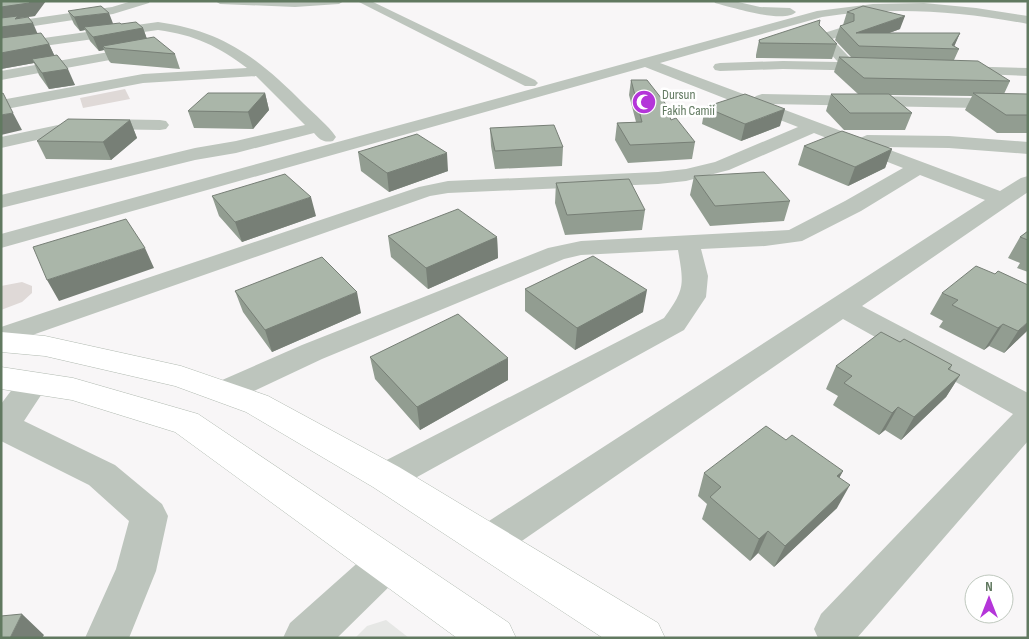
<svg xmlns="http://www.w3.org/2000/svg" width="1029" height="639" font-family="'Sofia Sans Condensed',sans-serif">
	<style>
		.built { fill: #e6e7e5 }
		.green { fill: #dfd9d7 }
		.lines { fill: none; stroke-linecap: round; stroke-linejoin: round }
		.major-casing { stroke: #b1bab1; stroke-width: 1 }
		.minor { fill: #bdc5bd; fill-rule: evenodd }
		.major { fill: #fff; fill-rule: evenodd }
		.wall { fill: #929d91 }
		.shaded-wall { fill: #777f76 }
		.building { fill: #aab6a9; stroke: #777f76 }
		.labels { text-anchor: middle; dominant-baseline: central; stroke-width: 5; stroke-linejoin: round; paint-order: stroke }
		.far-poi-label { font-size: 14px; fill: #617960; stroke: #fff; text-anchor: start }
	</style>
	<rect width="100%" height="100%" fill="#f8f6f7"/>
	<path class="built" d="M386 620 409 638H355L367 626Z"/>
	<path class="green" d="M125 89 130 99 83 108 80 98Z
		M22 282 32 286V293L22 302 1 310V286Z"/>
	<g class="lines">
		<g class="major-casing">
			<path id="major" d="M1 332 45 336 181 366 268 396 399 467 658 623 665 638H603L373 487 246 412 175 386 45 356 1 352Z
				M1 367 73 378 198 414 509 623 516 638H457L175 432 72 400 1 389Z"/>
		</g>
		<path class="minor" d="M132 1H150L149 3 113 14 1 31V23L112 7Z
			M215 1H344L339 4 295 7 220 4Z
			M357 1H371L535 80 538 83 535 86H525Z
			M714 1H734L760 7 790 8 796 12C784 24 731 7 715 3Z
			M924 3 976 8 1028 16V24C959 11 892 6 822 17L660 63 754 98 756 96 762 94 1028 99V109L769 104 860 138 867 135 949 136 1028 142V154L949 148 882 147 1000 191 1021 178 1028 176V192L862 306 1028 393V441L857 638H818L814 629 821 614 1013 414 843 319 503 554 489 560 475 554 470 542 475 530 985 200 920 175 861 211 802 241 765 246 701 249 708 276 706 297 684 330 399 487 386 492 373 487 368 477 373 467 664 318C685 289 684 285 678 250L581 255 564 259 322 359 235 400 224 403 213 400 208 392 213 384 302 345 548 248 581 241 789 230 845 201 903 168 814 133 729 170 686 181 658 184 448 193 430 196 1 346V327L419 187 448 181 658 172 686 169 715 162 798 127 645 67 1 248V234L817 11 873 4Z
			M158 22C224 31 259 59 304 104 315 115 328 125 336 137L333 141C324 143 320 140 314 133L236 153 195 160 1 208V195L195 148 236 141 305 125 256 76 143 83 1 110V100L143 74 247 68C218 46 195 35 158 30L1 52V44Z
			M843 27 848 28 849 31 848 34 832 39 850 58 852 61 851 63 879 65 881 68 879 71 783 69 720 71 715 70 713 67 715 64 720 63 783 61 838 62 816 38 818 35Z
			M143 46 148 47 150 50 148 53 1 80V71Z
			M957 66 1028 68V76L952 73 950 70 952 67Z
			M98 119 160 120 166 121 169 125 166 129 160 130 98 129 77 131 1 148V137L77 121Z
			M34 372 45 375 49 383 24 421 115 465 162 504 168 516 156 571 129 638H85L116 569 129 521 89 485 1 441V404L23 375Z
			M386 544 400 550 406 563 400 576 337 638H283L290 623 372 550Z"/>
		<use href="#major" class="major"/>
	</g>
	<path class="wall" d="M1 1 35 16 19 18 49 44 54 55 75 85 49 89 39 75 34 63 1 69Z
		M68 11 113 24H121L143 28 147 39 175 54 180 69 111 63 109 61 104 50 99 51 90 41 85 30 80 31 74 24Z
		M847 12 900 29 889 33H960L954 46 959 49 954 60 1010 81 1004 94H1028V133H997L965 110 972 96 890 95 912 113 905 130H844L826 111 831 94H858L834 72 839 57H851L835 40 840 26 843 25Z
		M819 26 837 44 832 59 756 58V55L759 40Z
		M631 80 671 120 695 142 692 159 628 163 615 140 617 123 636 122 629 95Z
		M265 93 269 110 253 129 194 128 188 111Z
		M705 107 780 126 741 141 702 124Z
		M130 120 137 138 111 160 46 159 37 141Z
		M490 128 563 147 562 166 495 169 491 146Z
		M804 146 892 149 885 168 848 186 798 165Z
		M358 152 448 171 389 192 361 171Z
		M694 176 790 201 784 221 710 226 690 195Z
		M556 183 645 210 642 230 565 235 555 203Z
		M212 196 316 216 242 242 219 216Z
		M1028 231V272L1017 268 1020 263 1008 258 1020 237Z
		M388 236 497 237 498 258 428 289 391 257Z
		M525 289 643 312 575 350 525 311Z
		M235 291 361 313 272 352 243 312Z
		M942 293 1028 330 1004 353 989 346 984 350 939 327 943 321 930 314Z
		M900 342 952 365 950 370 960 375 946 397 901 440 885 430 879 435 833 405 838 396 826 389 836 366Z
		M370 357 508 380 420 430 375 379Z
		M786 440 843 471 839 478 837 508 774 567 758 553 750 561 702 519 707 504 698 496 704 473Z"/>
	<path class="shaded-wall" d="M31 1H46L35 16 19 18 33 23 39 37 1 42V7Z
		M109 13 114 26 84 27 85 30 80 31 74 17Z
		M905 16 900 29 857 45 856 33Z
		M143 28 148 42 103 46 104 50 99 51 93 37Z
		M960 33 954 47 952 45Z
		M49 44 56 59H32L34 63 1 69V53Z
		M68 69 75 85 49 89 42 73Z
		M265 93 269 110 253 129 248 112Z
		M785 109 780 126 741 141 745 124Z
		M13 113 22 130 1 135V115Z
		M130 120 137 138 111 160 103 142Z
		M892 149 885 168 848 186 855 167Z
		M447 153 448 171 389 192 387 173Z
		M311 197 316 216 242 242 235 222Z
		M497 237 498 258 428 289 426 268Z
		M145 248 154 268 59 301 47 280Z
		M647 290 643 312 575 350 577 328Z
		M357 292 361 313 272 352 265 330Z
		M1028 322V330L1004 353 1018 331Z
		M1003 324 989 346 984 350 998 328Z
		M508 358V380L420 430 417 407Z
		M960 375 946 397 901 440 914 417Z
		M898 407 885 430 879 435 892 413Z
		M843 471 831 493 837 476Z
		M850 485 837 508 774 567 785 546Z
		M768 531 758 553 750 561 759 539Z
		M22 614 44 635 42 638H10Z"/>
	<path class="building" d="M1 1H31L29 3 1 7Z
		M101 6 109 13 74 17 68 11Z
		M863 6 905 16 856 33H960L952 45 959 49 859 46 840 26 854 21V14L847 12Z
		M18 16 15 19 28 17 33 23 1 27V18Z
		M820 20 819 25 837 44 760 43 759 40Z
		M136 22 143 28 93 37 84 27 120 23 121 24Z
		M41 33 49 44 1 53V38Z
		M154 37 175 54 105 48 103 46Z
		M57 55 68 69 42 73 32 59Z
		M839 57 978 61 1010 81 864 78Z
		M631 80H647L665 103 671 120 676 118 695 142 630 145 617 123 642 122Z
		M3 93 13 113 1 115V94Z
		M208 93H265L248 112 188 111Z
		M973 93 1028 94V115H1006Z
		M745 94 785 109 745 124 705 107Z
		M831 94H889L912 113H850Z
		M68 119 130 120 103 142 37 141Z
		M554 125 563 147 495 151 490 128Z
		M842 131 892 149 855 167 804 146Z
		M417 134 447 153 387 173 358 152Z
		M764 172 790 201 715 206 694 176Z
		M285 174 311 197 235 222 212 196Z
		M629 179 645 210 567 215 556 183Z
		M458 209 497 237 426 268 388 236Z
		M126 219 145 248 47 280 33 247Z
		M1028 231V240L1020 237Z
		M593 256 647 290 577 328 525 289Z
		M322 257 357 292 265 330 235 291Z
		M976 266 995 274 998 271 1028 285V322L1018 331 1003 324 998 328 952 305 958 300 942 293Z
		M458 314 508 358 417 407 370 357Z
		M881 332 900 342 904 339 952 365 948 369 960 375 914 417 898 407 892 413 844 383 852 376 836 366Z
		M766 426 786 440 792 435 843 471 837 476 850 485 785 546 768 531 759 539 710 497 721 487 704 473Z
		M22 614 10 638H1V616Z"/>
	<defs>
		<g id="mosque-disc" transform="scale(1.25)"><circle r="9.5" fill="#b435d9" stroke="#fff"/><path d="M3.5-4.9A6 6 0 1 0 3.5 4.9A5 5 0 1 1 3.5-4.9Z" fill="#fff"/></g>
	</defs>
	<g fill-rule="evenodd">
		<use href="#mosque-disc" x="644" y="102"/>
	</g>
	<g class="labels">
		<g class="far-poi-label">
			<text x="662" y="94">Dursun<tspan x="662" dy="16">Fakih Camii</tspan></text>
		</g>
	</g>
	<rect width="1029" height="639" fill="none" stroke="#617960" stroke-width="5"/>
	<g transform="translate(989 599)"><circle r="24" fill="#ffffff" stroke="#c0c9bf"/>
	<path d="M0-4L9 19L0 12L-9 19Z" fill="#b435d9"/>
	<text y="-8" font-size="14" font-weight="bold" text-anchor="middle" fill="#617960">N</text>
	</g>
</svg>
